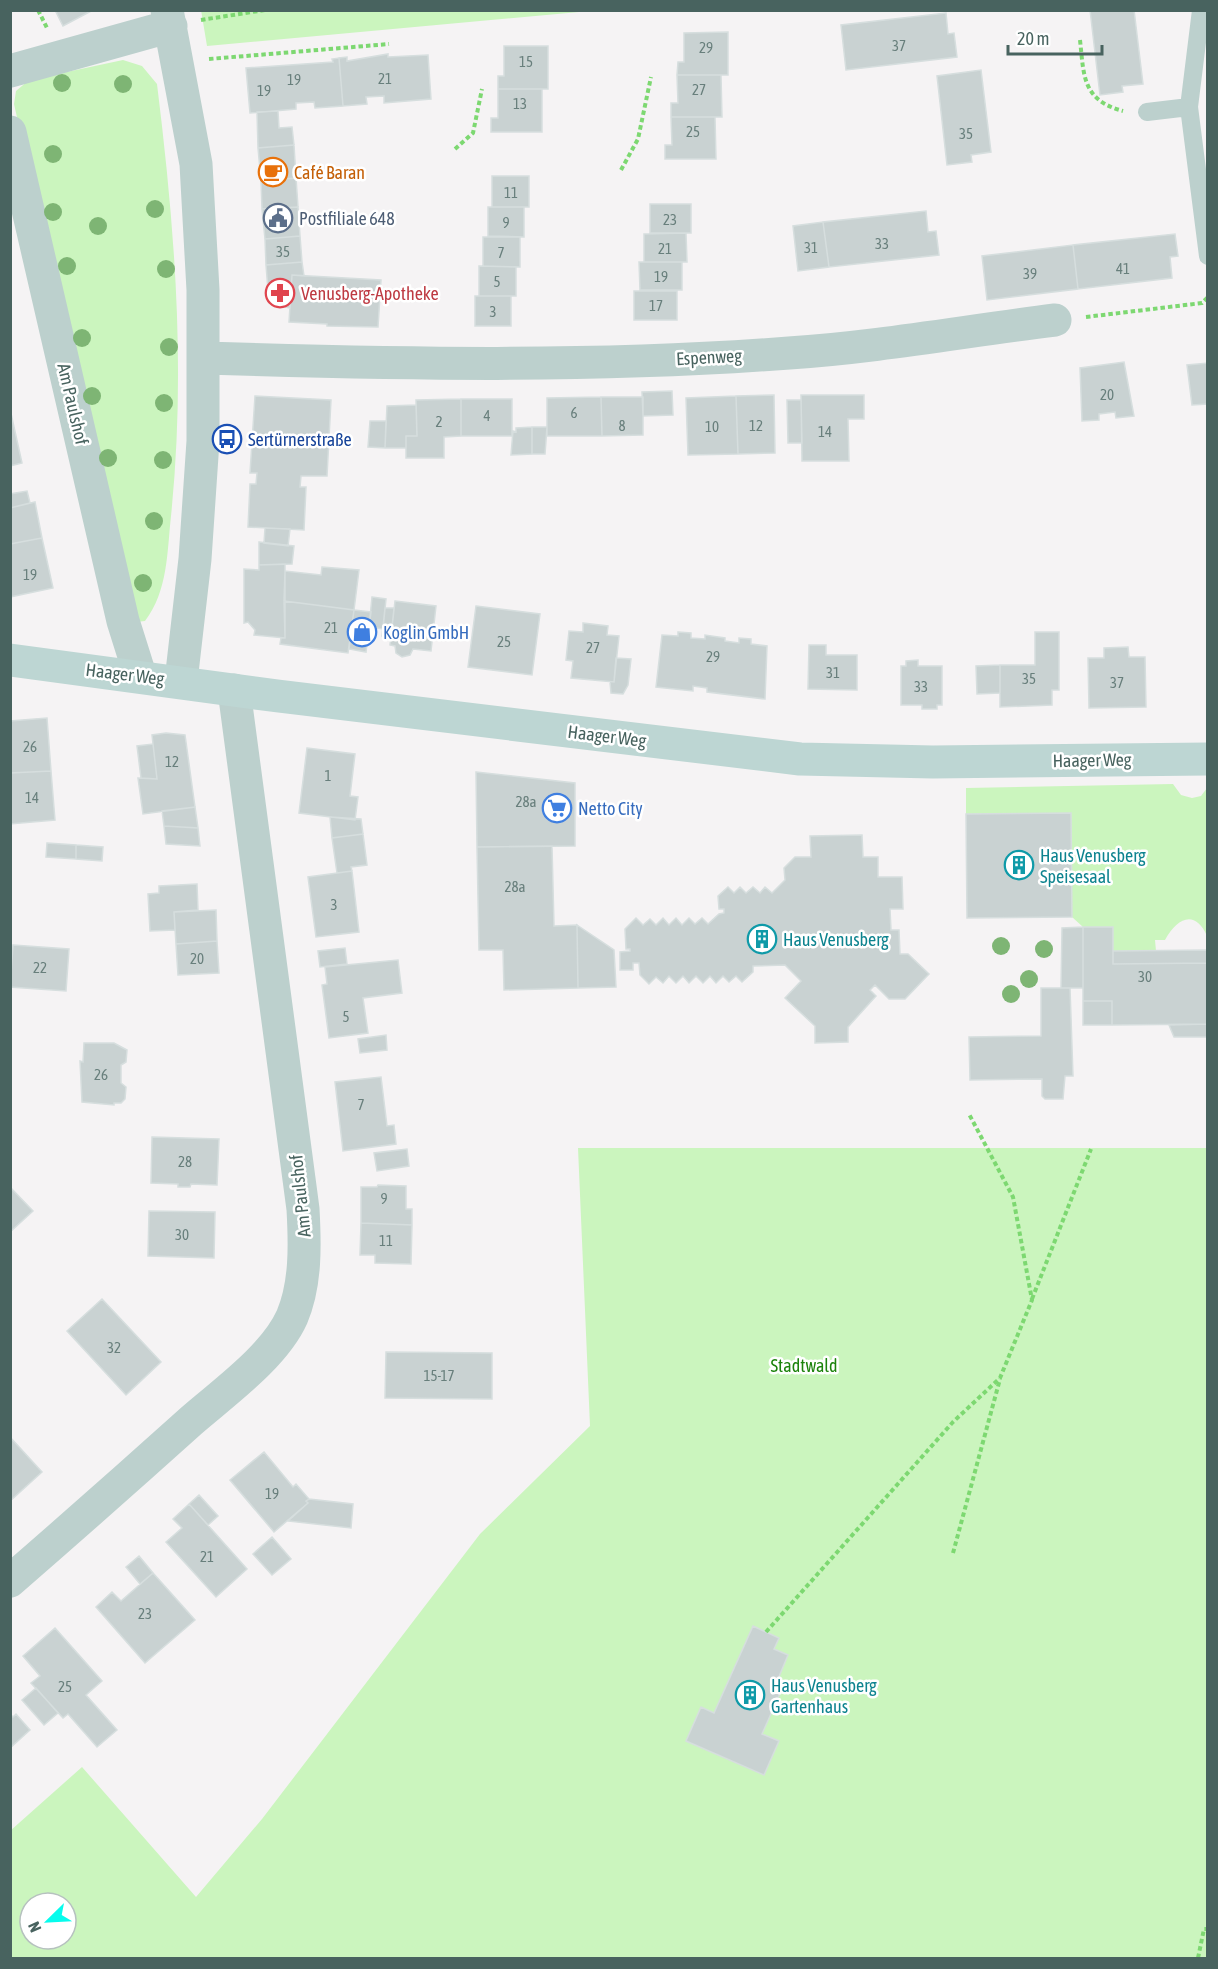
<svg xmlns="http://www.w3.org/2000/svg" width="1218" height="1969" font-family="'Asap Condensed',sans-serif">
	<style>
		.green { fill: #cbf5be; fill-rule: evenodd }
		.building { fill: #c9d2d2; stroke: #d6dede; stroke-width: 1.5 }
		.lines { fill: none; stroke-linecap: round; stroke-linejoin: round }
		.path { stroke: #7dd871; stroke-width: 4; stroke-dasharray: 4.5 3; stroke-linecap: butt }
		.lane { stroke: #bcd0cd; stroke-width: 18 }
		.street { stroke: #bcd0cd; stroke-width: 33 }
		.secondary { stroke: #bdd6d3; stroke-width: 33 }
		.tree { fill: #7eb574 }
		.labels { text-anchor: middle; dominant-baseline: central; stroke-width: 5; stroke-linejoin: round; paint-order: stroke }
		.number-label { font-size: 15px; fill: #687f7c }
		.food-label { font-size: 18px; fill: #c56008; stroke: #fff; text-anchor: start }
		.service-label { font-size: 18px; fill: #4e5e75; stroke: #fff; text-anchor: start }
		.health-label { font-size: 18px; fill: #be3a42; stroke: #fff; text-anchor: start }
		.street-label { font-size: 18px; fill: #48635f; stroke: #fff }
		.transit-label { font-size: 18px; fill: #164399; stroke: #fff; text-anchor: start }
		.shop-label { font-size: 18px; fill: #366cbe; stroke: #fff; text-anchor: start }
		.culture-label { font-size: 18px; fill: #0d838f; stroke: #fff; text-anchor: start }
		.park-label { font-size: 18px; fill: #1c830c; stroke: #fff }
	</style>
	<rect width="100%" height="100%" fill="#f5f3f4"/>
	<path class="green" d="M201 10H590V11L207 46Z
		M123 60 142 66 157 84C175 229 186 370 171 516 167 552 168 591 145 621L136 622 72 361 14 104 16 91 29 80Z
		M1173 784 1181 795 1192 798 1201 796 1207 788V936C1195 909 1177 918 1165 940H1155L1156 951H1113V927H1083L1072 917 1071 813 966 814V788Z
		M578 1148H1207V1958H11L10 1831 82 1767 196 1897 262 1819 480 1534 590 1426ZM30 1903H66V1939H30Z"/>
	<path class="building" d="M55 10H93L63 26Z
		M1090 10H1134L1143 84 1122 86 1123 92 1100 95Z
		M946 13 948 34 954 33 957 57 846 70 841 25Z
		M728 32V75H677L678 62H684V33Z
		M504 46H548V89H498V76H504Z
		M388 54V57L428 55 431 99 384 103V96L366 97 367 104 343 106 339 58 347 57V61Z
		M339 58 343 106 315 108 314 102 296 103V109L250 113 246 68 333 62 332 59Z
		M981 70 991 152 971 155 972 162 947 165 937 76Z
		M677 75H721L722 117H671V103H678Z
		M498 89H542V132H491V118H498Z
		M278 111 279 128 292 127 294 145 258 148 257 112Z
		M671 117H715L716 159H665V145H672Z
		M294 145 296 178 261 181 258 148Z
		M492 176H529V207H492Z
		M296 178 298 207 262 209 261 181Z
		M650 204H691V233H650Z
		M298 207 300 236 265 239 262 209Z
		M488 207H524V237L488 236Z
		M926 211 928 232 936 231 939 255 829 267 823 222Z
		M823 222 829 267 798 271 793 226Z
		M686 233 687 262H644V234Z
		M1175 234 1178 256 1170 257 1172 278 1078 289 1073 245Z
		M300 236 302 262 266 265 265 239Z
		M483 237H520V267L483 266Z
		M1073 245 1078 289 987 300 982 256Z
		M302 262 304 276 292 275 290 308 269 303 266 265Z
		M639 262H682V290H640Z
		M479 266 516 267V296H479Z
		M292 275 381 280 378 327 327 326V324L289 322Z
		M634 291H677V320H634Z
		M475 296H511V326H475Z
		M1124 362 1134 416 1116 418 1115 412 1099 414V420L1082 421 1080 368Z
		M1208 363V404L1192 405 1187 365Z
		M672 391 673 415 643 416 642 392Z
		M774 395 775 453 738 454 736 396Z
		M801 395H864V419H848L849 461H802Z
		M255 396 331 400 327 476H301L300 487H306L304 530 248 527 250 484H256L257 473H250Z
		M736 396 738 454 688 455 686 398Z
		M601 397 602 436H547V398Z
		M601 397H643V435L602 436Z
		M461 399V436L444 437V458H406V436H417L416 400Z
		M461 399H512V436H461Z
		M787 400H801L802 443H788Z
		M416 405 417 436H406V448H385L387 406Z
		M10 409 22 463 10 466Z
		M370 421H386L385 448 368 447Z
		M532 427H547L545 454H532Z
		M532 427V454L511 455 513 431 516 432V428Z
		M27 491 30 503 10 508V494Z
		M35 502 42 538 10 544V508Z
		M265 528 290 529 288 546 264 543Z
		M42 538 53 588 10 597V544Z
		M259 542 294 546 292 564 259 565Z
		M285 564V638L254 635 255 630 248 622 244 623V569L259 570V565Z
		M322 567 359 570 354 610 284 601 285 571 321 575Z
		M372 597 386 599 383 629 369 627Z
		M284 601 354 610 348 653 280 644 281 638H285Z
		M395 601 436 606 431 651 413 649 410 655 402 657 396 653 395 646 390 645Z
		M476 606 540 614 532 675 468 667Z
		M385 608H394L391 637 382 636Z
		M354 610 371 612 366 652 349 649Z
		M583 623 608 626 607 635 619 636 614 682 571 678 573 661 566 660 569 631 583 632Z
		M678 632 691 633V638L705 639V635L725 638V641L739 643V638L751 639V644L767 646 765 699 707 692V688L693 686V691L656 687 662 635 678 636Z
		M1035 632H1059V690H1052V705L1000 707V665H1035Z
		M809 645H826V655H857V690L808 689Z
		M1128 647 1129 657H1145L1146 707 1089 708 1088 658H1104V648Z
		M616 658 631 659 628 685 623 694 611 693 610 682H614Z
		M918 660V666H942V705H937V709H922V705H901V666H906V661Z
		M1000 665V693L977 694 976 666Z
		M47 718 51 771 10 773V721Z
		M166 733 185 735 195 807 143 814 138 778 157 779 152 735Z
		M153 744 157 779 141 778 137 746Z
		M307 748 355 754 350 796 358 797 355 820 299 813Z
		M51 771 55 820 10 824V773Z
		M476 772 575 783V846L477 847Z
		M195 807 198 828 164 826 162 811Z
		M1071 813 1072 917 967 918 966 814Z
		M330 817 361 819 363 834 332 838Z
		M164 826 198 828 200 846 166 844Z
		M363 834 367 865 351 867 352 871 337 873 332 838Z
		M862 835 863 857H878V877H902L903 909H890L891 930H899L900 954H908L929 974 905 999H889L875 985 870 990 876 996 848 1027V1042L815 1043V1026L785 998 801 981 785 965 753 966V972L742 982 736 976 729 982 723 976 716 983 710 976 703 983 696 976 689 983 683 976 676 983 669 976 663 983 656 977 649 984 640 975 639 963H633V970H620V952L630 951V949H626L625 929 636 918 643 925 650 919 656 925 663 918 669 925 676 918 682 925 689 918 695 924 702 918 708 924 719 914 724 913V909H719L718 896 728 887 734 893 740 887 746 893 753 887 760 893 765 887 772 893 785 880 784 868 795 857H811L810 836Z
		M47 843 76 845V859L46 857Z
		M76 845 103 847 102 861 76 859Z
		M552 846 554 926 577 925 578 988 504 990 503 950H479L477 847Z
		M352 871 359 932 316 937 308 877Z
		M197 884 198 910 174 912 175 930 150 931 148 894 159 893V886Z
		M216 910 217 941 176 944 174 912Z
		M577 925 614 950 616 987 578 988Z
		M1083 927H1113V964L1208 963V1024L1112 1025V1001H1083Z
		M1083 927V988H1061L1062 928Z
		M217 941 219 973 178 975 176 944Z
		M13 945 69 949 66 991 10 987Z
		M345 948 347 964 320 967 318 951Z
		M1208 950V963L1113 964V951Z
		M398 960 402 993 363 998 368 1033 329 1038 322 985 327 984 325 967Z
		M1041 988H1070L1073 1076H1065L1063 1099H1045L1042 1096V1079L970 1080 969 1037 1041 1036Z
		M1083 1001H1112V1025H1083Z
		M1208 1024V1037H1174L1169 1025Z
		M386 1035 387 1050 360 1053 358 1039Z
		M84 1043H114L127 1050 126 1062 121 1065V1083L126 1087 125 1099 121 1103H114V1105L82 1102 80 1061 83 1062Z
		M381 1077 387 1126 394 1125 396 1144 343 1151 335 1082Z
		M152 1137 219 1139 217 1185 191 1184 190 1187H178V1184L151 1183Z
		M407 1149 409 1166 377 1171 374 1153Z
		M378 1185 406 1186V1209H412V1225L361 1223V1187H377Z
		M10 1187 33 1211 10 1232Z
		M149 1211 215 1212 214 1258 148 1256Z
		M361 1223 412 1225 411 1264 375 1263V1255H360Z
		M102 1299 161 1362 126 1395 67 1331Z
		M386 1352 492 1353V1399L385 1398Z
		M10 1437 42 1472 10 1501Z
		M264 1452 293 1487 296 1484 309 1499 306 1501 308 1503 274 1532 230 1480Z
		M199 1495 218 1516 208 1525 189 1504Z
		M309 1499 353 1504 351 1528 288 1521 308 1503 306 1501Z
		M189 1504 247 1569 216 1597 166 1542 182 1528 173 1519Z
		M272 1537 291 1559 272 1575 253 1554Z
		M139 1556 153 1573 140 1584 126 1567Z
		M153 1573 195 1620 145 1663 96 1607 112 1592 121 1601Z
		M753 1626 779 1638 774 1649 788 1655 778 1679 785 1682 762 1734 779 1741 764 1775 686 1741 701 1707 714 1713Z
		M55 1628 102 1681 86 1695 117 1730 97 1747 68 1714 63 1718 31 1683 40 1676 23 1656Z
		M36 1688 58 1713 44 1725 22 1700Z
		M10 1714 13 1717 16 1714 30 1730 10 1748Z"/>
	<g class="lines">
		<path class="path" d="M38 10 47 28
			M201 20 265 10
			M1080 40C1084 76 1082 100 1123 111
			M209 59 389 44
			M455 149 473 133 482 89
			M621 170 638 139 651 77
			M1086 317 1202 303 1208 297
			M1032 1299 1091 1149
			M953 1553 1000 1379
			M766 1632 953 1422 1000 1378 1032 1300 1013 1197 969 1114
			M1198 1958 1204 1929H1208"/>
		<path class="lane" d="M1189 107 1201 10
			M1147 112 1189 107 1208 256"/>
		<path class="street" d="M167 10 196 164 203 290V441L195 559 181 681
			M10 71 171 26
			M10 132 123 621 140 675
			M204 358C399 364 595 368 789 353 878 347 966 331 1055 320
			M10 1581C71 1528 131 1475 191 1421 223 1393 274 1357 292 1317 306 1284 305 1245 303 1209L234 690"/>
		<path class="secondary" d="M10 660 278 696 800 759 933 762 1208 759"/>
	</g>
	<g class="tree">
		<circle cx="62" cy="83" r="9"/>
		<circle cx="123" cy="84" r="9"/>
		<circle cx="53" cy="154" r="9"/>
		<circle cx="155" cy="209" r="9"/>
		<circle cx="53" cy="212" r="9"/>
		<circle cx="98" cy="226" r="9"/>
		<circle cx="67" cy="266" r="9"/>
		<circle cx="166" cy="269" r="9"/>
		<circle cx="82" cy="338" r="9"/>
		<circle cx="169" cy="347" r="9"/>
		<circle cx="92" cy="396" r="9"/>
		<circle cx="164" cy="403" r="9"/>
		<circle cx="108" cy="458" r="9"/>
		<circle cx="163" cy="460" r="9"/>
		<circle cx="154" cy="521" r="9"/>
		<circle cx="143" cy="583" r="9"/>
		<circle cx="1001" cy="946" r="9"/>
		<circle cx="1044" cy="949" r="9"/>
		<circle cx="1029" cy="979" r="9"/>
		<circle cx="1011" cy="994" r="9"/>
	</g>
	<defs>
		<g id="cafe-ring" transform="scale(1.5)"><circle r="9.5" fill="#fff" stroke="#e8710a" stroke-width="1.5"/><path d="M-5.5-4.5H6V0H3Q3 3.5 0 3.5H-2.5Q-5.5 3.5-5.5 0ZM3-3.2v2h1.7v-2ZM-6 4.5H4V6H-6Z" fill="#e8710a"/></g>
		<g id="civic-ring" transform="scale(1.5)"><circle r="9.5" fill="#fff" stroke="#5c6f8a" stroke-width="1.5"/><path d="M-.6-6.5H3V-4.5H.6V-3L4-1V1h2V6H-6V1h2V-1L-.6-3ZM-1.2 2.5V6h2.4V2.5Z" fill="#5c6f8a"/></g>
		<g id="pharmacy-ring" transform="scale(1.5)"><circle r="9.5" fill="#fff" stroke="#e0444e" stroke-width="1.5"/><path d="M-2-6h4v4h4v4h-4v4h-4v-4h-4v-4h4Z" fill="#e0444e"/></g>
		<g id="bus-ring" transform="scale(1.5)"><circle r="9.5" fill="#fff" stroke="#1a4fb4" stroke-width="1.5"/><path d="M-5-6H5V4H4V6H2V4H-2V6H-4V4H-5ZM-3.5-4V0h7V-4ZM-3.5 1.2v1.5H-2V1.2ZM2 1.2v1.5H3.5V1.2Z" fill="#1a4fb4"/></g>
		<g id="shop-ring" transform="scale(1.5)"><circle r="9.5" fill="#fff" stroke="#3f7fe0" stroke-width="1.5"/><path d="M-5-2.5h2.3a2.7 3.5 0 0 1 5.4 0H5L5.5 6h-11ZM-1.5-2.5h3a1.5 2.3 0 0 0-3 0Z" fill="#3f7fe0"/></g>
		<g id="supermarket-ring" transform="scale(1.5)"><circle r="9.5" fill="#fff" stroke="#3f7fe0" stroke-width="1.5"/><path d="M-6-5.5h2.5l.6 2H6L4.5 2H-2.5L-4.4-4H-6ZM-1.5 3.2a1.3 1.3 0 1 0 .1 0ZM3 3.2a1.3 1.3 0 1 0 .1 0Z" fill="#3f7fe0"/></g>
		<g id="building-ring" transform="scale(1.5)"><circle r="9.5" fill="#fff" stroke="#0f9aa8" stroke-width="1.5"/><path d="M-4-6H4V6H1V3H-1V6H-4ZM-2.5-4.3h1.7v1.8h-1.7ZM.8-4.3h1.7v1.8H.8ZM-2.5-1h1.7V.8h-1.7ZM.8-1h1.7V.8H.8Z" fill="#0f9aa8"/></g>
	</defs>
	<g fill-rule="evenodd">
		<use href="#cafe-ring" x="273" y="172"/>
		<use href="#civic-ring" x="278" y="218"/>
		<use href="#pharmacy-ring" x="280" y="293"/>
		<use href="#bus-ring" x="227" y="439"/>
		<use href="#shop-ring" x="362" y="632"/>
		<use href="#supermarket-ring" x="557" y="808"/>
		<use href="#building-ring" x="1019" y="865"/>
		<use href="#building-ring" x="762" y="939"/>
		<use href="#building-ring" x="750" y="1695"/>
	</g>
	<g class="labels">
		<g class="number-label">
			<text x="899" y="45">37</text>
			<text x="706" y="47">29</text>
			<text x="526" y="61">15</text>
			<text x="385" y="78">21</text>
			<text x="294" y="79">19</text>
			<text x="699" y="89">27</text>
			<text x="264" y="90">19</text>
			<text x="520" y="103">13</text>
			<text x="693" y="131">25</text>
			<text x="966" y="133">35</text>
			<text x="511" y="192">11</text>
			<text x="670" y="219">23</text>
			<text x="506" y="222">9</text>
			<text x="882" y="243">33</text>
			<text x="811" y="247">31</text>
			<text x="665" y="248">21</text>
			<text x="283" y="251">35</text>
			<text x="501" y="252">7</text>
			<text x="1123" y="268">41</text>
			<text x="1030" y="273">39</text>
			<text x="661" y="276">19</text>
			<text x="497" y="281">5</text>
			<text x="656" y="305">17</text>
			<text x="493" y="311">3</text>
			<text x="1107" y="394">20</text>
			<text x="574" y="412">6</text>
			<text x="487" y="415">4</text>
			<text x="439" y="421">2</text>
			<text x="622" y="425">8</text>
			<text x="756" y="425">12</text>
			<text x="712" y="426">10</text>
			<text x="825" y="431">14</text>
			<text x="30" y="574">19</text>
			<text x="331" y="627">21</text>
			<text x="504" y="641">25</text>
			<text x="593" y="647">27</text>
			<text x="713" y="656">29</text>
			<text x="833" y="672">31</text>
			<text x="1029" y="678">35</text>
			<text x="1117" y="682">37</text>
			<text x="921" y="686">33</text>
			<text x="30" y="746">26</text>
			<text x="172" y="761">12</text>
			<text x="328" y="775">1</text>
			<text x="32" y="797">14</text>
			<text x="526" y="801">28a</text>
			<text x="515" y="886">28a</text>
			<text x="334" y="904">3</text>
			<text x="197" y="958">20</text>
			<text x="40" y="967">22</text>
			<text x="1145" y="976">30</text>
			<text x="346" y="1016">5</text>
			<text x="101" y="1074">26</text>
			<text x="361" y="1104">7</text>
			<text x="185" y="1161">28</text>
			<text x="384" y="1198">9</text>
			<text x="182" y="1234">30</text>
			<text x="386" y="1240">11</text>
			<text x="114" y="1347">32</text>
			<text x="439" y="1375">15-17</text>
			<text x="272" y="1493">19</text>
			<text x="207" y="1556">21</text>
			<text x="145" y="1613">23</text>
			<text x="65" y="1686">25</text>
		</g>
		<g class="food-label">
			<text x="294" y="172">Café Baran</text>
		</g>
		<g class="service-label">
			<text x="299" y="218">Postfiliale 648</text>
		</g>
		<g class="health-label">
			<text x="301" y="293">Venusberg-Apotheke</text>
		</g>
		<g class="street-label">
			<text transform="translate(709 357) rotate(-3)">Espenweg</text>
			<text transform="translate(73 404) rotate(77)">Am Paulshof</text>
			<text transform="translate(125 674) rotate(7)">Haager Weg</text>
			<text transform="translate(607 736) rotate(7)">Haager Weg</text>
			<text transform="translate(1092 760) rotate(-1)">Haager Weg</text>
			<text transform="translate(300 1196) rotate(-96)">Am Paulshof</text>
		</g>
		<g class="transit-label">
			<text x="248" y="439">Sertürnerstraße</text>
		</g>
		<g class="shop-label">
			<text x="383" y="632">Koglin GmbH</text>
			<text x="578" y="808">Netto City</text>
		</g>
		<g class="culture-label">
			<text x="1040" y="855">Haus Venusberg<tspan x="1040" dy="21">Speisesaal</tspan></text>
			<text x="783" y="939">Haus Venusberg</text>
			<text x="771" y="1685">Haus Venusberg<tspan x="771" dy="21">Gartenhaus</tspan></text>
		</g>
		<g class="park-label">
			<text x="804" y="1365">Stadtwald</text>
		</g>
	</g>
	<rect width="1218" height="1969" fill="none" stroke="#48635f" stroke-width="24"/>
	<g transform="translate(48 1921) rotate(246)"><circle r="28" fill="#ffffff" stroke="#b6c1bf" stroke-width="1.5"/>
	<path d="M0-4.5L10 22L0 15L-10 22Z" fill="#06fced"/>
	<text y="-9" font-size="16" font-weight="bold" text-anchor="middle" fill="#48635f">N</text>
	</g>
	<path d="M1008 45v9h94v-9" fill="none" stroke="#48635f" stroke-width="3"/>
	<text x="1017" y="45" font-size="18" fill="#48635f" stroke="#ffffff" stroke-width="4.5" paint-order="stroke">20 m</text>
</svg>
